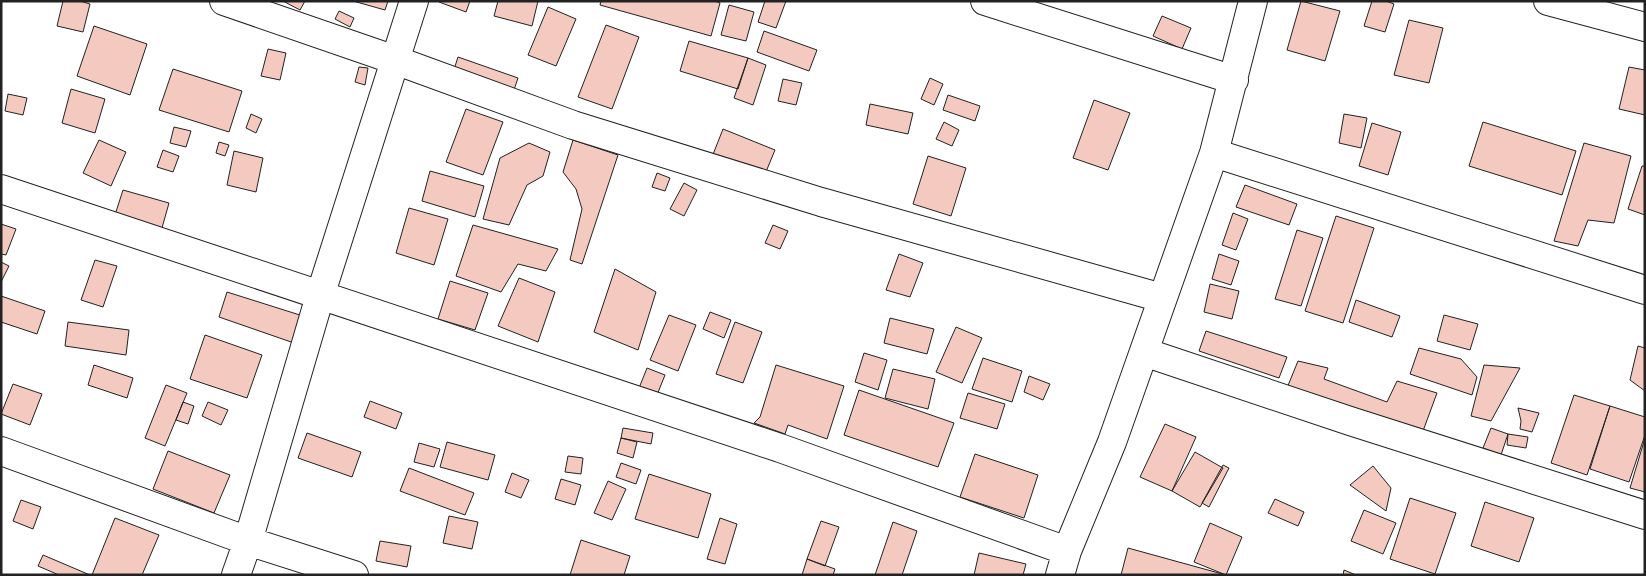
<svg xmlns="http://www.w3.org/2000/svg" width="1646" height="576" font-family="'Times New Roman',serif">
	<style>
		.building { fill: #f3c9c0; stroke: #222 }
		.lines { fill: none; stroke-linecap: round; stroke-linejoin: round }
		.minor-casing { stroke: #222; stroke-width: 30 }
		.minor { stroke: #fff; stroke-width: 28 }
	</style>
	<rect width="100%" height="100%" fill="#fff"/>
	<path class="building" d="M63 1H80L90 4 83 32 57 26Z
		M283 1H305L300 10Z
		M353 1H388L385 10Z
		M439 1H470L466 12 439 2Z
		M498 1H538L532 26 494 16Z
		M601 1H715L720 3 711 36 600 5Z
		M765 1H786L776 28 758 22Z
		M1301 1 1340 11 1325 61 1287 50Z
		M1372 1H1386L1394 4 1385 32 1364 26Z
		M729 5 754 12 746 41 721 35Z
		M548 7 576 19 556 66 528 55Z
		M339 11 354 18 350 27 335 19Z
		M1162 16 1191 28 1182 49 1153 36Z
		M1409 20 1443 28 1429 83 1394 75Z
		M606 25 639 37 612 109 578 97Z
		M94 26 147 44 130 95 77 76Z
		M764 31 817 50 809 71 757 52Z
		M689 41 748 58 738 89 680 71Z
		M268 49 286 53 280 80 261 76Z
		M458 57 518 78 510 102 450 82Z
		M748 58 766 65 753 105 734 98Z
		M359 67 368 68 365 85 355 82Z
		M1629 67 1645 70V115L1619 109Z
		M173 69 242 91 229 132 159 110Z
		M930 78 943 84 934 105 921 99Z
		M783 79 802 83 796 105 778 101Z
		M71 89 105 99 95 133 62 123Z
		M8 94 27 98 23 115 5 111Z
		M948 95 980 106 975 121 943 110Z
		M1094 100 1130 113 1108 170 1073 158Z
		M870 104 913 113 908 134 866 125Z
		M466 109 503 122 483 175 446 162Z
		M251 114 262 119 256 133 246 128Z
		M1344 114 1367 118 1361 148 1339 143Z
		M944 122 959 130 952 146 936 139Z
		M1483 122 1576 151 1562 195 1469 166Z
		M1372 123 1401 132 1388 175 1359 166Z
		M174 127 191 131 186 147 170 143Z
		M723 129 775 150 763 179 712 157Z
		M99 140 126 152 111 186 83 173Z
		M573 140 618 155 582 264 570 260 582 209 576 189 563 172Z
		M219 142 229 145 225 156 216 153Z
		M529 143 550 152 543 176 527 185 509 225 483 219 500 158Z
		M1584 143 1631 156 1614 223 1588 220 1578 246 1554 241Z
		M163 150 179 156 173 172 157 167Z
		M234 151 263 158 256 192 227 185Z
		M928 156 966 168 951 216 913 204Z
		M1642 166H1645V215L1628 209Z
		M430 171 484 186 475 217 422 201Z
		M657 173 670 178 665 191 652 187Z
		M684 183 697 190 684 216 670 209Z
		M1245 185 1297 204 1289 225 1236 207Z
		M123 190 169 203 160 235 113 221Z
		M409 208 448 219 434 265 396 253Z
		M1233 213 1248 219 1236 250 1222 245Z
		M1336 216 1374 228 1343 323 1305 311Z
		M1 224 16 229 6 255 1 254Z
		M473 225 558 249 546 271 518 264 501 292 456 276Z
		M773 225 788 231 780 249 765 243Z
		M1297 230 1323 238 1301 306 1275 299Z
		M899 254 923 263 910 297 886 290Z
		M1219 254 1239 261 1231 285 1212 279Z
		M95 260 117 266 103 307 81 300Z
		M1 262 9 266 1 282Z
		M615 269 656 292 638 350 594 332Z
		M519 278 555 292 538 342 498 326Z
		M450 281 488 293 475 330 438 319Z
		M1210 284 1239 291 1232 319 1204 312Z
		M227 292 303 316 294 343 219 317Z
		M1 296 45 311 37 334 1 322Z
		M1356 300 1400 316 1392 337 1349 322Z
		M710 312 731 320 724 338 703 329Z
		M669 315 696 325 678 371 650 360Z
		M1444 315 1478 324 1470 350 1437 341Z
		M890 318 934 329 927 354 884 343Z
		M68 322 129 330 126 355 65 346Z
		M735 322 762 332 743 383 716 374Z
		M956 327 982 338 962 383 936 372Z
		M1206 331 1287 357 1279 378 1199 351Z
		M205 335 262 355 247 398 190 379Z
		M1638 346 1645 348V391L1630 380Z
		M1419 348 1461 359 1477 377 1472 395 1410 374Z
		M864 353 887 360 878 390 855 382Z
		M983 358 1022 371 1012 402 972 389Z
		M1298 361 1328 368 1324 379 1387 402 1397 381 1437 393 1423 431 1287 388Z
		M94 365 133 378 127 398 88 385Z
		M776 365 844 386 827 439 788 425 785 434 754 423 760 417Z
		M1484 365 1520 368 1491 421 1471 416Z
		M647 368 665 375 657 395 639 388Z
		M893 369 935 379 928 409 885 398Z
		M1029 376 1050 384 1043 400 1024 392Z
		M13 384 42 394 30 425 1 414Z
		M166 385 187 393 165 446 145 438Z
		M859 390 954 423 938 467 844 435Z
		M968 393 1005 404 997 429 960 418Z
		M1574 395 1610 406 1587 475 1551 463Z
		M370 401 402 413 396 429 364 417Z
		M183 402 194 406 188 424 176 420Z
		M208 402 228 410 221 425 202 416Z
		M1610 406 1645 417V435L1629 482 1590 469Z
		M1518 408 1539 413 1532 432 1520 429 1521 421Z
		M1165 424 1196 437 1172 491 1140 477Z
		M623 428 653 433 651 444 621 438Z
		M1491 428 1508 434 1501 455 1483 448Z
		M307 433 361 452 352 477 298 458Z
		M1508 434 1528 437 1526 448 1507 445Z
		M621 438 637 442 633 458 617 453Z
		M1645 438V492L1630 488Z
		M447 442 495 455 488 480 440 467Z
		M419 443 440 449 434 467 414 462Z
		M168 451 230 475 214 513 153 489Z
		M1195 452 1223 468 1200 507 1172 491Z
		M975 454 1038 475 1024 518 960 497Z
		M568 456 583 458 581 474 565 472Z
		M621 463 641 470 636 484 616 477Z
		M1223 465 1229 468 1209 507 1202 503Z
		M1373 466 1391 488 1386 511 1350 485Z
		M409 468 474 493 465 515 400 491Z
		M512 473 529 480 521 498 505 492Z
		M649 474 711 494 698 538 635 519Z
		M561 479 581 485 575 505 555 499Z
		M608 481 626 489 612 520 594 513Z
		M1410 498 1456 513 1435 574 1390 559Z
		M1275 499 1304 512 1298 526 1268 513Z
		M21 500 41 507 33 529 13 521Z
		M1485 502 1534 518 1519 562 1471 546Z
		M1364 510 1396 523 1383 554 1351 541Z
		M449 516 478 522 472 549 443 543Z
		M115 518 159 535 142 575H92Z
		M720 518 737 524 725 564 707 559Z
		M821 521 839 527 825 566 807 559Z
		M893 522 917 531 902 575H875Z
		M1210 523 1242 537 1226 575 1194 562Z
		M581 540 630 556 624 575H570Z
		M380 541 411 546 407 567 376 561Z
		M1128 548 1226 575H1121Z
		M979 553 1026 564 1023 575H974Z
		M43 555 90 575H59L38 566Z
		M807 559 835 569 833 575H802Z
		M1344 570 1356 575H1343Z"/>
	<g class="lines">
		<g class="minor-casing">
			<path id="minor" d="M224 1 395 60 573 125 821 202 1162 298
				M985 1 1234 80
				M1548 1 1645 27
				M1214 153 1645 290
				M1 189 780 448 1067 551
				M1144 352 1350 421 1645 515
				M1 451 248 541 354 575
				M236 575 248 541 320 296 414 1
				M1060 575 1067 551 1112 442 1214 153 1253 1"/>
		</g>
		<use href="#minor" class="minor"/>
	</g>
	<rect width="1646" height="576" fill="none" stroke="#222222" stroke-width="5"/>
</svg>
